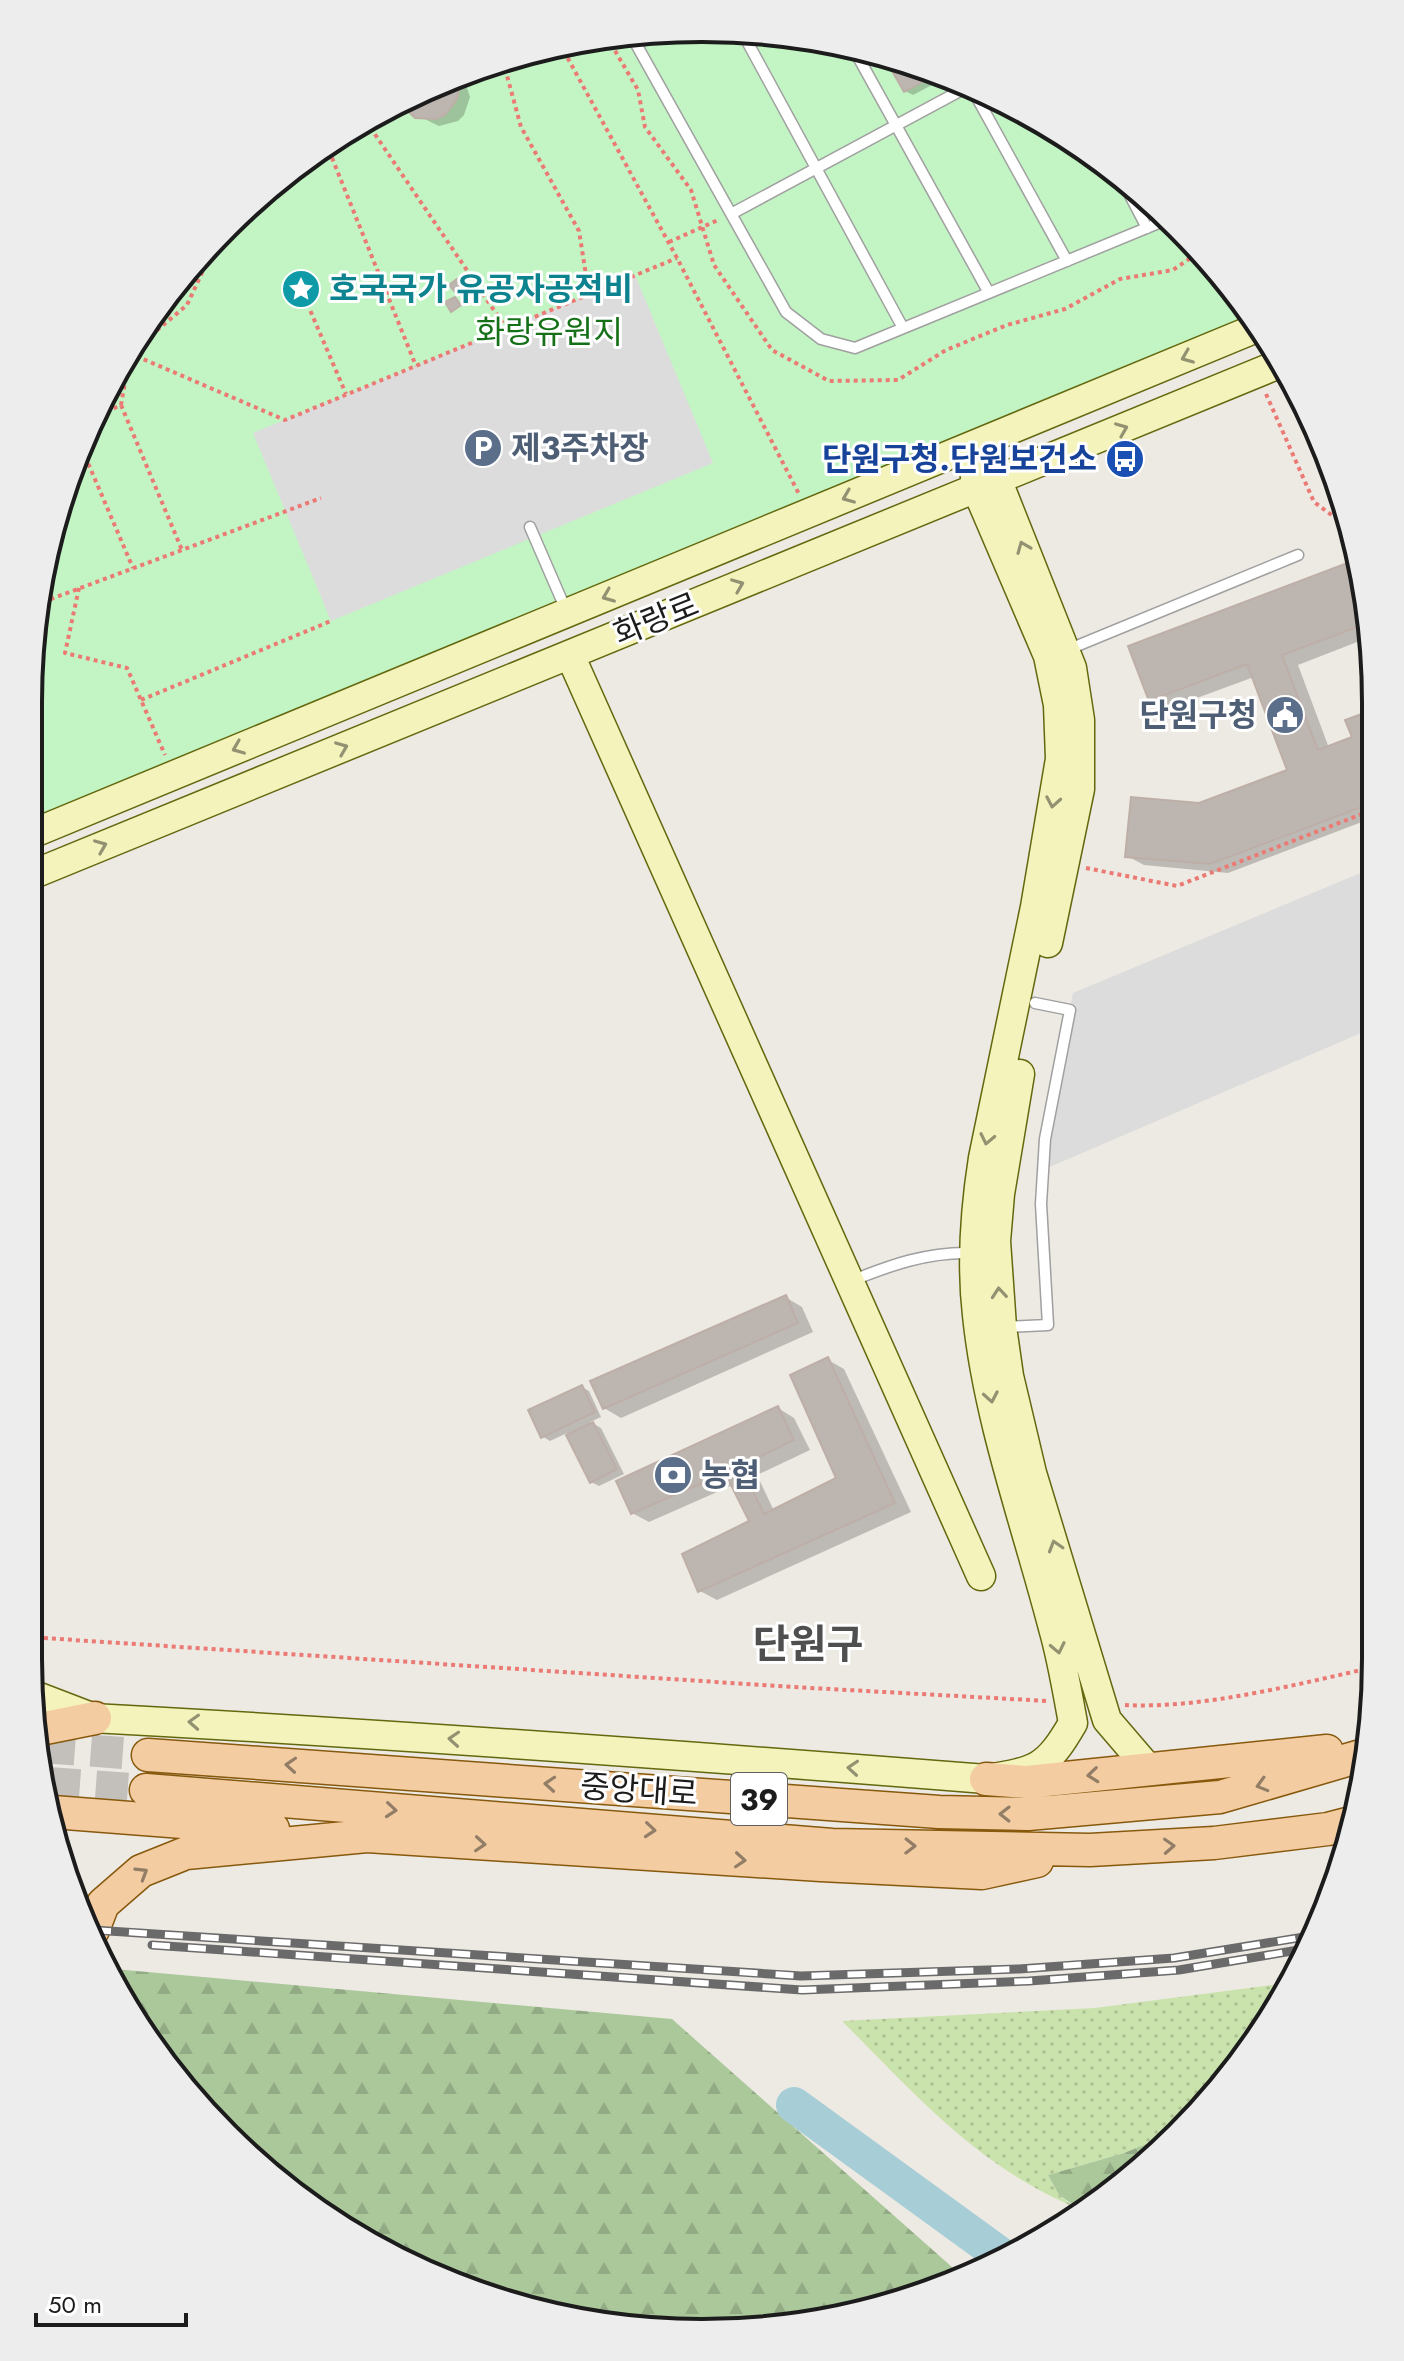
<svg xmlns="http://www.w3.org/2000/svg" width="1404" height="2361" font-family="Jost,'Noto Sans KR',sans-serif">
	<style>
		.grass { fill: url(#grass-dots) }
		.forest { fill: url(#forest-firs) }
		.park { fill: #c3f4c4 }
		.parking { fill: #dcdcdc }
		.shadow { fill: #0003 }
		.lines { fill: none; stroke-linecap: round; stroke-linejoin: round }
		.river { stroke: #a7ced7; stroke-width: 36 }
		.building { fill: #bdb5b0; stroke: #bdafa7; stroke-width: 2 }
		.primary-tunnel { stroke: #c3c0bb; stroke-width: 32; stroke-dasharray: 32 16; stroke-linecap: butt }
		.lane-casing { stroke: #a0a0a0; stroke-width: 13 }
		.secondary-casing { stroke: #63680e; stroke-width: 31 }
		.primary-casing { stroke: #87590d; stroke-width: 35 }
		.path { stroke: #ec7a74; stroke-width: 4; stroke-dasharray: 4 4; stroke-linecap: butt }
		.lane { stroke: #fff; stroke-width: 10 }
		.secondary { stroke: #f3f3bb; stroke-width: 28 }
		.primary { stroke: #f3cca2; stroke-width: 32 }
		.rail-casing { stroke: #6a6a6a; stroke-width: 9 }
		.rail { stroke: #fff; stroke-width: 6; stroke-dasharray: 18; stroke-linecap: butt }
		.oneway { stroke: #929273 }
		.oneway2 { stroke: #927d66 }
		.labels { text-anchor: middle; dominant-baseline: central; stroke-width: 6; stroke-linejoin: round; paint-order: stroke }
		.shield { fill: #fff; stroke: #606060; stroke-width: 2 }
		.shield-label { font-size: 30px; font-weight: bold; fill: #1c1c1c }
		.culture-label { font-size: 32px; font-weight: bold; fill: #0d838f; stroke: #fff; text-anchor: start }
		.park-label { font-size: 32px; fill: #157018; stroke: #fff }
		.service-label { font-size: 32px; font-weight: bold; fill: #4e5e75; stroke: #fff; text-anchor: start }
		.transit-label { font-size: 32px; font-weight: bold; fill: #164399; stroke: #fff; text-anchor: end }
		.street-label { font-size: 32px; fill: #1c1c1c; stroke: #fff }
		.district-label { font-size: 40px; font-weight: bold; fill: #4f4f4f; stroke: #fff }
		.rim { fill: none; stroke: #1c1c1c; stroke-width: 4 }
	</style>
	<defs>
		<pattern id="grass-dots" width="8" height="8" patternUnits="userSpaceOnUse" patternTransform="scale(2)"><rect width="8" height="8" fill="#cae3ad"/><path d="M2 2h.1M6 6h.1" fill="none" stroke="#adc294" stroke-width="1.8" stroke-linecap="round"/></pattern>
		<pattern id="forest-firs" width="22" height="20" patternUnits="userSpaceOnUse" patternTransform="scale(2)"><rect width="22" height="20" fill="#abc89b"/><path d="M5 1l3.5 6h-7zM16 11l3.5 6h-7z" fill="#93ab85"/></pattern>
	</defs>
	<rect width="100%" height="100%" fill="#ede9e3"/>
	<path class="grass" d="M1287 1983 1262 2034 1166 2136 1124 2153 1048 2175 1059 2195 1077 2209C1060 2200 1043 2193 1027 2183 956 2142 900 2079 842 2021L1095 2008Z"/>
	<path class="forest" d="M114 1969 672 2019 961 2275 918 2297 702 2333 486 2297 327 2219 167 2069Z
		M1166 2136 1112 2194 1081 2210 1059 2195 1048 2175 1124 2153Z"/>
	<path class="park" d="M702 28 834 41 960 79 1077 142 1208 257 1264 335 29 835V657L64 485 142 327 226 225 328 141 444 79 571 41Z"/>
	<path class="parking" d="M635 275 713 463 331 621 253 433Z
		M1375 867V1027L1038 1172 1073 993Z"/>
	<path class="shadow" d="M910 64 949 76 913 95 905 91Z
		M459 75 464 79 470 97 464 115 458 121 439 126 408 111 402 103 444 79Z
		M1355 562 1370 637 1298 665 1329 748 1354 738 1375 711V817L1228 873 1144 865 1127 856 1200 805 1289 771 1254 677 1167 709 1150 700 1130 647Z
		M785 1297 802 1307 813 1332 621 1418 604 1408Z
		M828 1360 844 1369 911 1512 717 1600 700 1591 752 1522 733 1485 649 1522 632 1513 778 1408 794 1418 810 1450 757 1475 774 1511 838 1479Z
		M582 1387 589 1391 601 1417 590 1422 601 1428 624 1474 599 1486 591 1482 567 1433 550 1441 542 1436Z"/>
	<g class="lines">
		<path class="river" d="M794 2105 999 2254"/>
	</g>
	<path class="building" d="M907 63 939 73 904 92 892 71Z
		M455 76 459 89 457 99 445 115 436 119 415 118 400 104Z
		M457 279 462 286 455 292 449 285Z
		M455 297 461 305 451 312 445 302Z
		M1355 560 1368 623 1282 655 1318 750 1352 737 1345 720 1375 709V802L1210 864 1125 857 1131 797 1199 803 1287 770 1247 664 1149 701 1128 646Z
		M786 1295 798 1323 603 1409 590 1381Z
		M828 1357 895 1503 698 1592 682 1554 749 1521 725 1473 631 1514 616 1481 778 1406 794 1440 741 1466 764 1514 836 1478 790 1375Z
		M582 1385 595 1412 541 1438 528 1410Z
		M593 1422 617 1469 590 1483 566 1435Z"/>
	<g class="lines">
		<path class="primary-tunnel" d="M43 1747 148 1755
			M48 1783 146 1790"/>
		<g class="lane-casing">
			<path id="lane" d="M742 32 903 328
				M631 35 786 312 821 339 855 348 1166 220
				M852 46 989 293
				M970 85 1067 261
				M1123 182 1147 228
				M731 214 971 85
				M530 527 566 610
				M1067 650 1298 555
				M851 1281C891 1265 927 1252 970 1253
				M1004 1327 1048 1325 1041 1204 1045 1139 1070 1010 1035 1003"/>
		</g>
		<g class="secondary-casing">
			<path id="secondary" d="M973 447 997 479 1072 668 1080 720V789L1048 943
				M570 655 981 1576
				M29 835 1259 327
				M29 876 1284 362
				M1020 1074 1000 1194 996 1241 1002 1327 1009 1376 1032 1473 1107 1720 1149 1769
				M34 1695 94 1718
				M73 1717C378 1733 682 1755 986 1779 1037 1771 1047 1768 1073 1723 1067 1691 1062 1659 1053 1628 1026 1524 988 1422 977 1315 971 1263 975 1209 983 1158L1035 907 1060 759 1058 705 1048 656 976 488 972 446"/>
		</g>
		<g class="primary-casing">
			<path id="primary" d="M40 1729 95 1718
				M148 1755 939 1812 1028 1814 1220 1797 1364 1755
				M986 1779 1027 1782 1327 1751
				M146 1790 832 1845 1090 1850 1214 1843 1328 1829 1351 1823
				M53 1812 273 1829
				M93 1930 103 1904 141 1871 186 1853 367 1836 821 1865 982 1873 1037 1861"/>
		</g>
		<path class="path" d="M607 37 638 90 645 127 691 190 714 265 772 350 829 381 898 380 946 350 1007 325 1065 309 1120 279 1173 270 1201 251
			M560 44 677 258 799 494
			M503 61 521 127 579 231 589 294
			M366 121 506 328
			M326 143 416 366
			M669 242 718 220
			M301 289 346 394
			M129 353 285 420 677 258
			M1266 394 1314 502 1349 528
			M121 405 182 550
			M99 415 121 405 130 353 187 305 222 230
			M82 449 133 568
			M79 588 65 653 127 668 165 755
			M43 602 321 498
			M29 699 43 602 41 597
			M141 700 331 621
			M1086 868 1177 886 1362 814 1375 848
			M28 1637 793 1687 1048 1701
			M1125 1705C1204 1709 1297 1684 1375 1667"/>
		<use href="#lane" class="lane"/>
		<use href="#secondary" class="secondary"/>
		<use href="#primary" class="primary"/>
		<g class="rail-casing">
			<path id="rail" d="M93 1930 801 1976 1019 1969 1174 1958 1310 1936
				M152 1945 802 1990 1029 1981 1179 1970 1304 1949"/>
		</g>
		<use href="#rail" class="rail"/>
	</g>
	<defs><path id="oneway-chevron" d="M-2-3.5L2.5 0L-2 3.5" fill="none" stroke-width="1.6" stroke-linecap="round" stroke-linejoin="round" transform="scale(2)"/></defs>
	<g class="oneway">
		<use href="#oneway-chevron" transform="translate(1187 357) rotate(158)"/>
		<use href="#oneway-chevron" transform="translate(1122 429) rotate(-22)"/>
		<use href="#oneway-chevron" transform="translate(848 497) rotate(158)"/>
		<use href="#oneway-chevron" transform="translate(1023 547) rotate(-112)"/>
		<use href="#oneway-chevron" transform="translate(738 585) rotate(-22)"/>
		<use href="#oneway-chevron" transform="translate(608 596) rotate(158)"/>
		<use href="#oneway-chevron" transform="translate(238 748) rotate(158)"/>
		<use href="#oneway-chevron" transform="translate(342 748) rotate(-22)"/>
		<use href="#oneway-chevron" transform="translate(1053 802) rotate(100)"/>
		<use href="#oneway-chevron" transform="translate(101 846) rotate(-22)"/>
		<use href="#oneway-chevron" transform="translate(987 1139) rotate(102)"/>
		<use href="#oneway-chevron" transform="translate(999 1293) rotate(-95)"/>
		<use href="#oneway-chevron" transform="translate(991 1397) rotate(80)"/>
		<use href="#oneway-chevron" transform="translate(1055 1546) rotate(-107)"/>
		<use href="#oneway-chevron" transform="translate(1058 1648) rotate(78)"/>
		<use href="#oneway-chevron" transform="translate(194 1722) rotate(-177)"/>
		<use href="#oneway-chevron" transform="translate(454 1739) rotate(-176)"/>
		<use href="#oneway-chevron" transform="translate(853 1768) rotate(-176)"/>
	</g>
	<g class="oneway2">
		<use href="#oneway-chevron" transform="translate(291 1765) rotate(-176)"/>
		<use href="#oneway-chevron" transform="translate(1093 1775) rotate(174)"/>
		<use href="#oneway-chevron" transform="translate(550 1784) rotate(-176)"/>
		<use href="#oneway-chevron" transform="translate(1262 1785) rotate(164)"/>
		<use href="#oneway-chevron" transform="translate(391 1810) rotate(5)"/>
		<use href="#oneway-chevron" transform="translate(1005 1814) rotate(-179)"/>
		<use href="#oneway-chevron" transform="translate(650 1830) rotate(5)"/>
		<use href="#oneway-chevron" transform="translate(480 1844) rotate(4)"/>
		<use href="#oneway-chevron" transform="translate(910 1846) rotate(1)"/>
		<use href="#oneway-chevron" transform="translate(1169 1846) rotate(-3)"/>
		<use href="#oneway-chevron" transform="translate(740 1860) rotate(4)"/>
		<use href="#oneway-chevron" transform="translate(142 1873) rotate(-32)"/>
	</g>
	<defs>
		<g id="sight-disc" transform="scale(2)"><circle r="9.5" fill="#0f9aa8" stroke="#fff"/><path d="M0-6L1.8-2.2L6-1.7L2.9 1.2L3.7 5.4L0 3.3L-3.7 5.4L-2.9 1.2L-6-1.7L-1.8-2.2Z" fill="#fff"/></g>
		<g id="parking-disc" transform="scale(2)"><circle r="9.5" fill="#5c6f8a" stroke="#fff"/><path d="M-3.5-5.5H1a3.5 3.5 0 0 1 0 7H-1V5.5H-3.5ZM-1-3.4V-.6H.8a1.4 1.4 0 0 0 0-2.8Z" fill="#fff"/></g>
		<g id="bus-disc" transform="scale(2)"><circle r="9.5" fill="#1a4fb4" stroke="#fff"/><path d="M-5-6H5V4H4V6H2V4H-2V6H-4V4H-5ZM-3.5-4V0h7V-4ZM-3.5 1.2v1.5H-2V1.2ZM2 1.2v1.5H3.5V1.2Z" fill="#fff"/></g>
		<g id="civic-disc" transform="scale(2)"><circle r="9.5" fill="#5c6f8a" stroke="#fff"/><path d="M-.6-6.5H3V-4.5H.6V-3L4-1V1h2V6H-6V1h2V-1L-.6-3ZM-1.2 2.5V6h2.4V2.5Z" fill="#fff"/></g>
		<g id="bank-disc" transform="scale(2)"><circle r="9.5" fill="#5c6f8a" stroke="#fff"/><path d="M-6-4H6V4H-6ZM0-2.3a2.3 2.3 0 1 0 0 4.6a2.3 2.3 0 1 0 0-4.6Z" fill="#fff"/></g>
	</defs>
	<g fill-rule="evenodd">
		<use href="#sight-disc" x="301" y="289"/>
		<use href="#parking-disc" x="483" y="448"/>
		<use href="#bus-disc" x="1125" y="459"/>
		<use href="#civic-disc" x="1285" y="715"/>
		<use href="#bank-disc" x="673" y="1475"/>
	</g>
	<g class="labels">
		<rect class="shield" x="731" y="1773" width="56" height="52" rx="6"/>
		<g class="shield-label">
			<text x="759" y="1799">39</text>
		</g>
		<g class="culture-label">
			<text x="329" y="289">호국국가 유공자공적비</text>
		</g>
		<g class="park-label">
			<text x="549" y="332">화랑유원지</text>
		</g>
		<g class="service-label">
			<text x="511" y="448">제3주차장</text>
			<text x="1257" y="715" text-anchor="end">단원구청</text>
			<text x="701" y="1475">농협</text>
		</g>
		<g class="transit-label">
			<text x="1097" y="459">단원구청.단원보건소</text>
		</g>
		<g class="street-label">
			<text transform="translate(656 619) rotate(-22)">화랑로</text>
			<text transform="translate(639 1790) rotate(4)">중앙대로</text>
		</g>
		<g class="district-label">
			<text x="808" y="1644">단원구</text>
		</g>
	</g>
	<path d="M0 0H1404V2361H0ZM702 42H702A660 660 0 0 1 1362 702V1659A660 660 0 0 1 702 2319H702A660 660 0 0 1 42 1659V702A660 660 0 0 1 702 42Z" fill="#ededed" fill-rule="evenodd"/>
	<path class="rim" d="M702 42H702A660 660 0 0 1 1362 702V1659A660 660 0 0 1 702 2319H702A660 660 0 0 1 42 1659V702A660 660 0 0 1 702 42Z"/>
	<path d="M36 2313v12h150v-12" fill="none" stroke="#1c1c1c" stroke-width="4"/>
	<text x="48" y="2313" font-size="24" fill="#1c1c1c" stroke="#ffffff" stroke-width="6" paint-order="stroke">50 m</text>
</svg>
